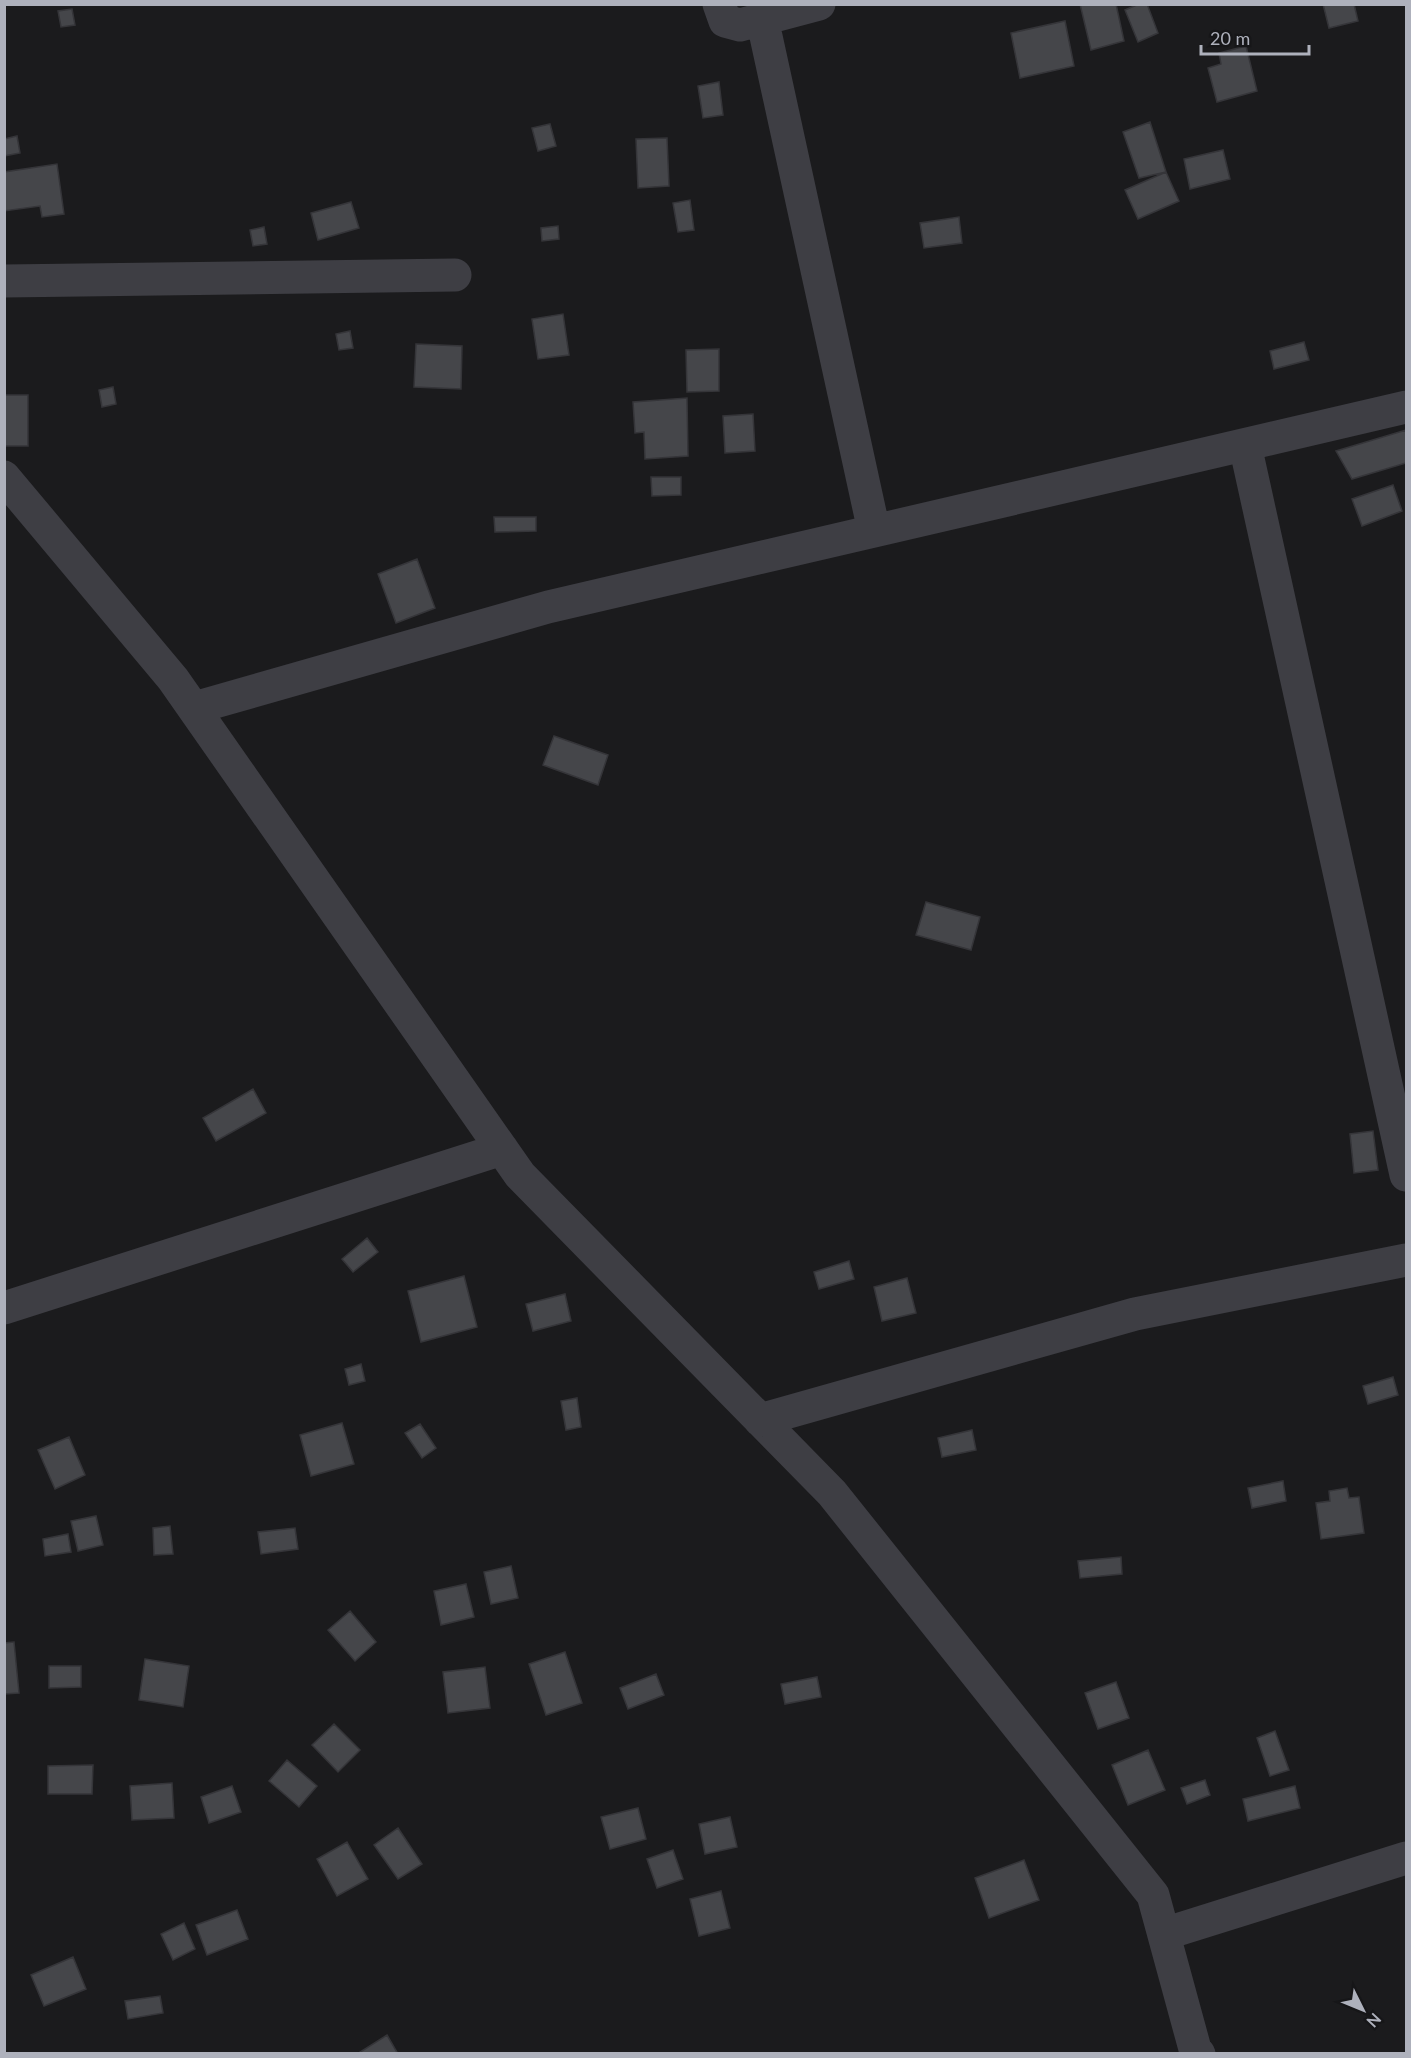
<svg xmlns="http://www.w3.org/2000/svg" width="1411" height="2058" font-family="Lato,sans-serif">
	<style>
		.building { fill: #45464a; stroke: #353539; stroke-width: 1.5 }
		.lines { fill: none; stroke-linecap: round; stroke-linejoin: round }
		.street { stroke: #3e3e44; stroke-width: 33 }
	</style>
	<rect width="100%" height="100%" fill="#1b1b1d"/>
	<path class="building" d="M1080 4H1116L1124 41 1091 50Z
		M1139 4H1147L1158 33 1138 42 1125 10Z
		M1323 4H1354L1358 21 1329 28Z
		M72 9 75 25 61 27 58 11Z
		M1065 21 1074 66 1020 78 1011 33Z
		M1246 46 1257 91 1217 102 1208 68 1221 64 1219 53Z
		M719 82 723 115 703 118 698 86Z
		M1150 122 1166 172 1139 178 1123 132Z
		M550 124 556 146 538 151 532 128Z
		M17 136 20 153 4 156V139Z
		M667 138 669 186 638 188 636 139Z
		M1223 150 1230 179 1190 189 1184 159Z
		M57 164 64 214 42 217 40 206 4 211V172Z
		M1166 172 1179 201 1138 219 1125 190Z
		M690 200 694 230 678 232 673 203Z
		M351 202 359 228 318 240 311 213Z
		M959 217 962 243 924 248 920 223Z
		M558 226 559 239 542 241 541 228Z
		M264 227 267 244 253 246 250 230Z
		M563 314 569 355 538 359 532 319Z
		M350 331 353 348 339 350 336 334Z
		M1304 342 1309 360 1274 369 1270 351Z
		M416 344 462 346 461 389 414 387Z
		M719 349V391L687 392 686 350Z
		M113 387 116 404 102 407 99 390Z
		M4 395H28V446H4Z
		M687 398 688 456 645 459 644 432 635 433 633 402Z
		M753 414 755 451 725 453 723 416Z
		M1406 430V463L1352 479 1336 451Z
		M651 477H681V495L652 496Z
		M1393 485 1402 511 1362 526 1352 499Z
		M494 517H536V531L495 532Z
		M417 559 435 608 396 623 378 574Z
		M554 736 608 755 598 785 543 765Z
		M926 902 980 917 971 950 916 935Z
		M253 1089 266 1113 216 1141 203 1118Z
		M1373 1131 1378 1170 1354 1173 1350 1134Z
		M367 1238 378 1252 353 1272 342 1259Z
		M849 1261 854 1279 819 1289 814 1272Z
		M464 1276 477 1327 421 1342 408 1291Z
		M907 1278 916 1313 882 1321 874 1287Z
		M565 1294 571 1321 533 1331 526 1304Z
		M361 1364 365 1381 349 1385 345 1369Z
		M1393 1377 1398 1395 1368 1404 1363 1386Z
		M577 1398 581 1427 566 1430 561 1401Z
		M342 1423 354 1464 311 1476 300 1435Z
		M420 1424 436 1448 422 1458 405 1433Z
		M972 1430 976 1450 942 1457 938 1438Z
		M69 1437 85 1475 55 1489 38 1450Z
		M1283 1481 1286 1501 1252 1508 1248 1488Z
		M1347 1488 1349 1498 1359 1497 1364 1533 1321 1539 1316 1503 1330 1501 1329 1491Z
		M96 1516 103 1545 78 1551 71 1521Z
		M170 1526 173 1554 154 1555 153 1528Z
		M295 1528 298 1549 261 1554 258 1532Z
		M68 1534 71 1552 45 1556 43 1539Z
		M1121 1557 1122 1574 1080 1578 1078 1561Z
		M511 1566 518 1598 491 1604 484 1572Z
		M466 1584 474 1617 441 1625 434 1591Z
		M350 1611 376 1642 355 1661 328 1630Z
		M14 1642 19 1693 4 1694V1643Z
		M565 1652 582 1703 546 1715 529 1664Z
		M145 1659 189 1666 183 1707 139 1700Z
		M49 1666H81V1687L49 1688Z
		M485 1667 490 1708 448 1713 443 1672Z
		M656 1674 664 1695 628 1709 620 1688Z
		M817 1677 821 1697 785 1704 781 1684Z
		M1116 1682 1129 1718 1098 1729 1085 1693Z
		M334 1724 360 1750 338 1772 312 1745Z
		M1275 1731 1289 1770 1270 1776 1257 1738Z
		M1148 1750 1165 1790 1128 1805 1112 1765Z
		M287 1760 317 1786 299 1807 269 1781Z
		M93 1765 92 1794H48V1766Z
		M1205 1780 1210 1795 1187 1804 1181 1788Z
		M172 1783 174 1818 132 1820 130 1786Z
		M232 1786 241 1812 209 1823 201 1797Z
		M1295 1786 1300 1808 1248 1821 1243 1799Z
		M638 1808 646 1839 610 1849 601 1817Z
		M730 1817 737 1847 705 1854 699 1824Z
		M398 1828 422 1864 398 1879 374 1845Z
		M347 1842 368 1879 337 1896 317 1859Z
		M673 1850 683 1879 657 1888 647 1859Z
		M1024 1860 1039 1900 989 1918 975 1878Z
		M721 1891 730 1928 699 1936 690 1899Z
		M237 1910 248 1939 207 1955 196 1925Z
		M184 1923 195 1949 173 1960 161 1934Z
		M73 1957 86 1989 44 2006 31 1975Z
		M160 1996 163 2013 128 2019 125 2001Z
		M387 2035 398 2054H357Z"/>
	<g class="lines">
		<path class="street" d="M719 4 725 21 740 25 819 4
			M762 18 874 531
			M4 281 455 275
			M1245 445 1406 1175
			M4 477 173 679 520 1175 832 1493 1153 1895 1195 2049 1199 2054
			M194 708 548 607 1406 407
			M4 1308 502 1149
			M760 1420 1135 1314 1406 1260
			M1164 1934 1406 1858"/>
	</g>
	<rect width="1411" height="2058" fill="none" stroke="#aeb1bc" stroke-width="12"/>
	<g transform="translate(1363 2010) rotate(133)" stroke="#161618" stroke-width="4.5" paint-order="stroke">
	<path d="M0-4.5L10 22L0 15L-10 22Z" fill="#aeb1bc"/>
	<text y="-9" font-size="16" font-weight="bold" text-anchor="middle" fill="#aeb1bc">N</text>
	</g>
	<path d="M1201 45v9h108v-9" fill="none" stroke="#aeb1bc" stroke-width="3"/>
	<text x="1210" y="45" font-size="18" fill="#aeb1bc" stroke="#161618" stroke-width="4.5" paint-order="stroke">20 m</text>
</svg>
